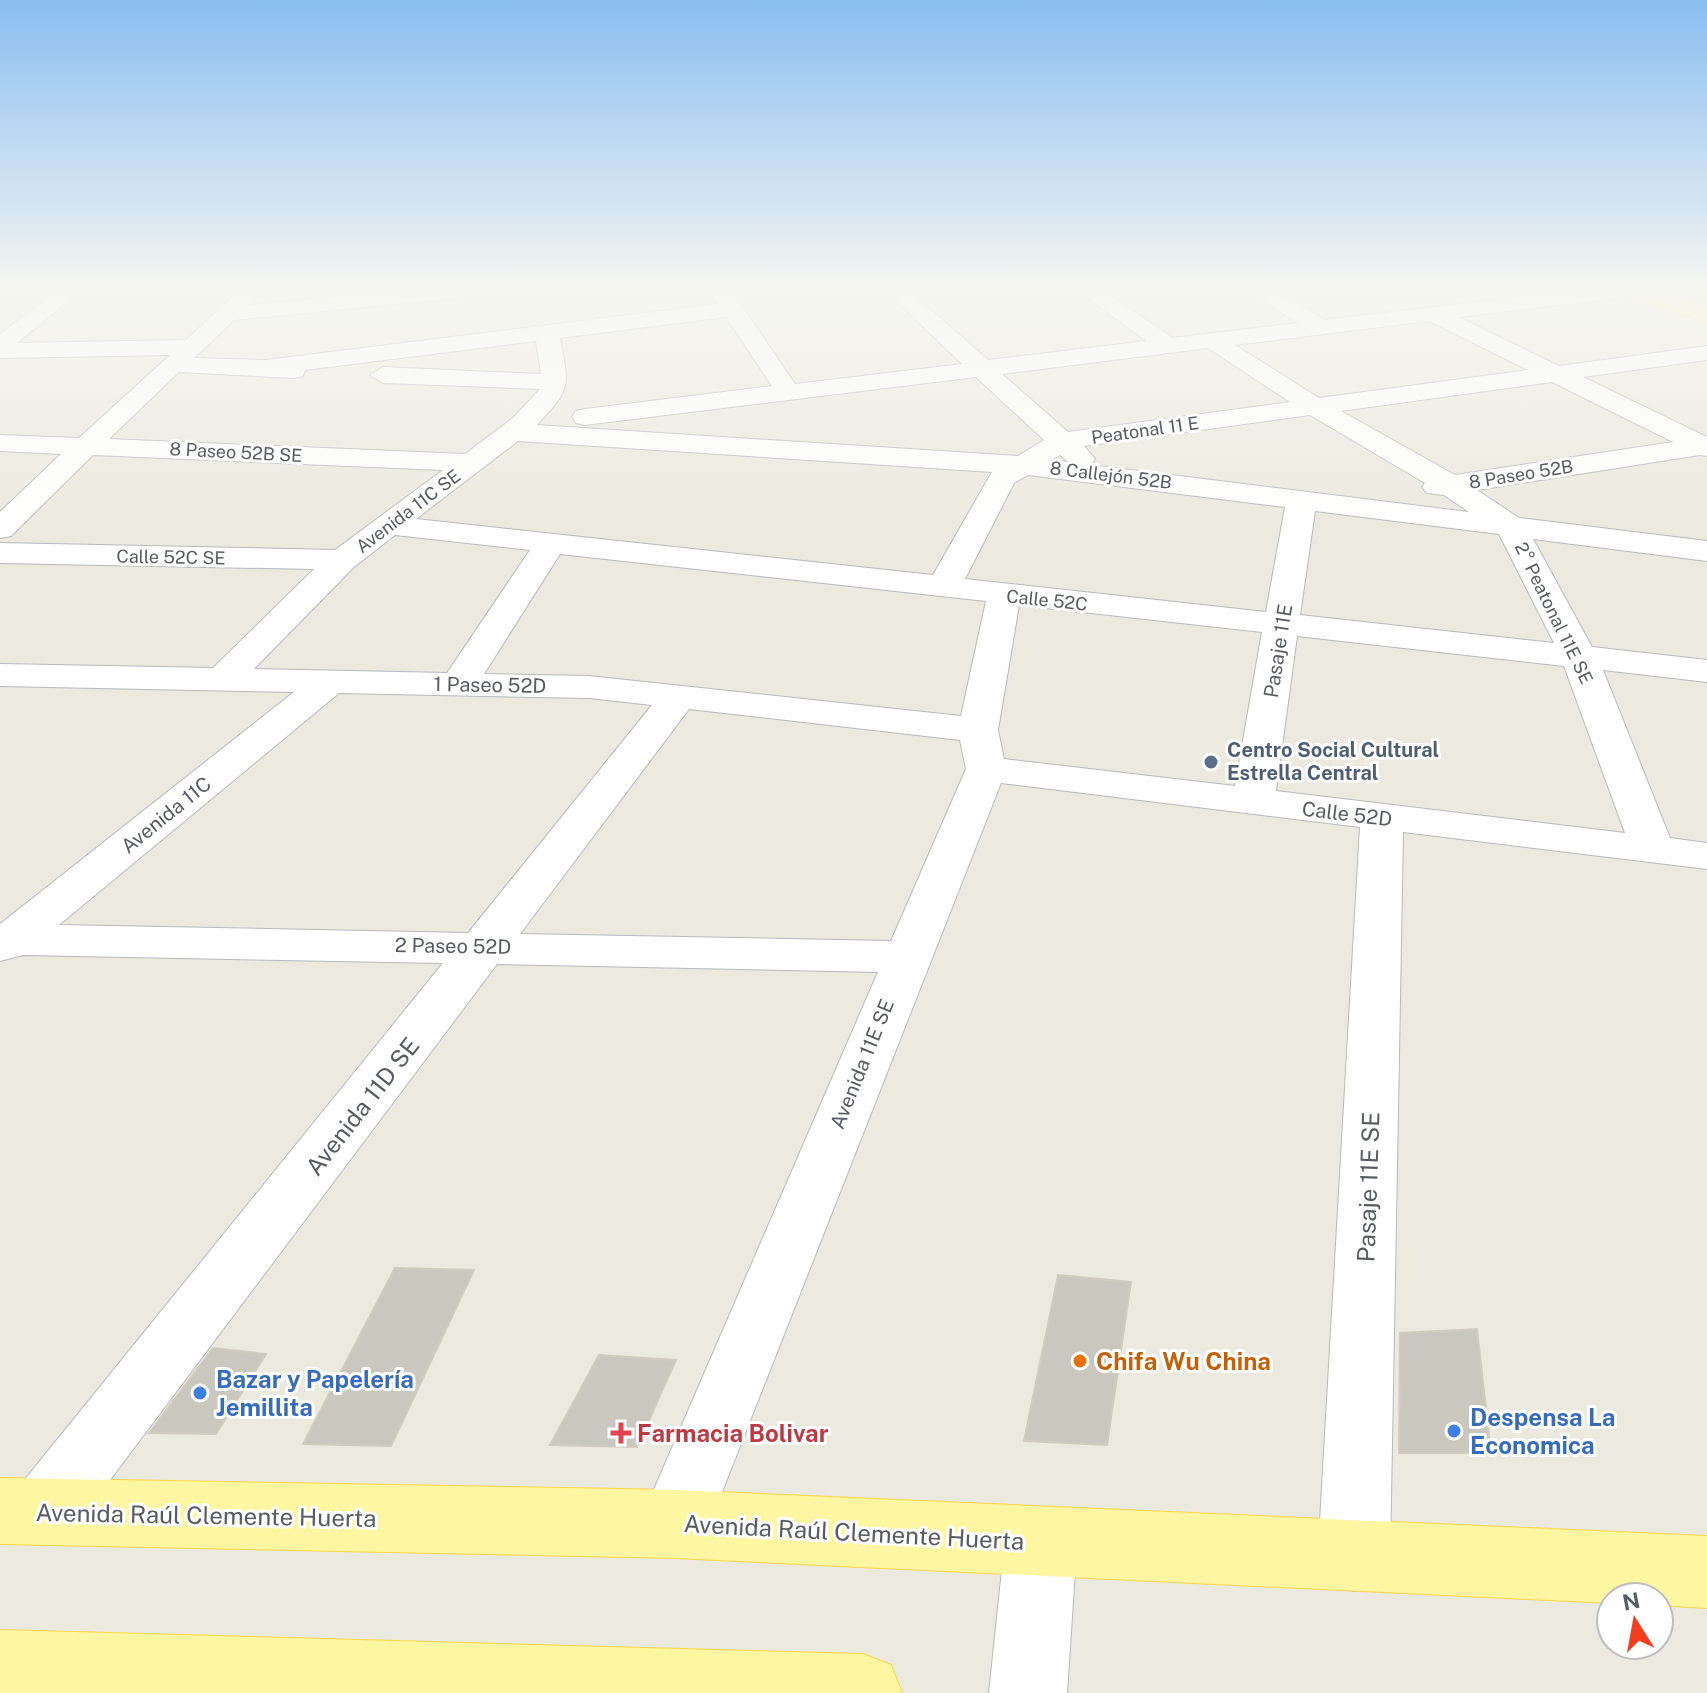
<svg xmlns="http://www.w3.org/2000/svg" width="1707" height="1693" font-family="'Public Sans',sans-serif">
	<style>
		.building { fill: #c9c7be; stroke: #d1ccbd; stroke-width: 2 }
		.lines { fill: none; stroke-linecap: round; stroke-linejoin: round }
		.minor-casing { stroke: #b7b9bf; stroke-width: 2 }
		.major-casing { stroke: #fbd549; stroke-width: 2 }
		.minor { fill: #fff; fill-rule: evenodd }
		.major { fill: #fff6a1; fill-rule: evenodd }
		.service-dot { fill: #5c6f8a; stroke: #fff; stroke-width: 3 }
		.food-dot { fill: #e8710a; stroke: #fff; stroke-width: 3 }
		.shop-dot { fill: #3f7fe0; stroke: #fff; stroke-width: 3 }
		.health-dot { fill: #e0444e; stroke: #fff; stroke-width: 3 }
		.labels { text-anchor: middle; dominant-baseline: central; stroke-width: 6; stroke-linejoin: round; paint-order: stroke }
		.far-street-label { font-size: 18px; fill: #585b61; stroke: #fff }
		.street-label { font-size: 20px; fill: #585b61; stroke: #fff }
		.service-label { font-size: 20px; font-weight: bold; fill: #4e5e75; stroke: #fff; text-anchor: start }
		.near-street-label { font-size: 24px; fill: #585b61; stroke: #fff }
		.near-food-label { font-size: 24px; font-weight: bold; fill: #c56008; stroke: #fff; text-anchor: start }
		.near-shop-label { font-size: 24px; font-weight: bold; fill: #366cbe; stroke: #fff; text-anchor: start }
		.near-health-label { font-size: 24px; font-weight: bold; fill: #be3a42; stroke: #fff; text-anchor: start }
	</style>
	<rect width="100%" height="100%" fill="#eceadf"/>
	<path class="building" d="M395 1268 474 1270 391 1446 303 1444Z
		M1058 1275 1131 1282 1107 1445 1024 1441Z
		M1477 1329 1491 1453H1399L1400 1333Z
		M213 1348 266 1354 216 1434 149 1433Z
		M599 1355 676 1360 637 1447 550 1445Z"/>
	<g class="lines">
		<g class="minor-casing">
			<path id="minor" d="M58 290H82L17 343 186 340 240 290H263L249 305 407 290H480L469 297 234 320 194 358 266 360 718 304 709 290H731L795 384 962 364 885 290H908L988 360 1146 341 1077 290H1102L1173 338 1298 323 1246 290H1272L1325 320 1577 290H1638L1627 297 1458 317 1559 366 1707 346V360L1583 377 1707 437V456L1700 455 1477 490 1519 518 1707 541V561L1533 539 1592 647 1707 660V682L1603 670 1670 838 1707 843V869L1403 832 1390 1556 1380 1581 1354 1591 1328 1581 1318 1556 1360 827 1001 783 700 1548 675 1558 650 1548 639 1524 878 972 497 964 68 1536 43 1545 18 1536 8 1512 18 1488 443 963 23 955 0 961V924L294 692 0 686V664L213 668 314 569 0 563V543L335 550 443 470 93 455 11 536 0 538V512L61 454 0 451V435L79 438 170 355 0 358V334ZM726 317 772 386 585 409 576 411 572 417 576 423 585 425 976 377 1044 440 1018 456 537 425C572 387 569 388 560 338ZM1429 321 1528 370 1319 398 1235 345ZM536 341 541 374 383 367 370 375 383 383 540 389 513 418 465 454 109 439 179 372 294 378 303 376 305 370ZM1208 348 1290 402 1068 432 1002 374ZM1552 382 1673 442 1455 475 1341 411ZM1310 415 1425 483 1422 487 1427 493 1444 495 1469 512 1091 465 1095 459 1084 446ZM518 441 992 472 933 575 416 519ZM1060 455 1068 462 1051 460ZM1028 475 1285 507 1266 612 965 579 1014 483ZM1315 511 1499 534 1554 643 1300 615ZM395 535 530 550 447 673 254 669 354 567ZM560 554 986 601 961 716 589 676 484 674ZM1019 605 1262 632 1235 786 1004 759 998 730ZM1297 636 1564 666 1625 833 1276 791ZM339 693 589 698 652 705 468 933 59 925ZM689 709 960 740 966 769 891 941 520 934Z
				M1041 1507 1066 1517 1077 1541 1067 1693H989L1005 1541 1016 1517Z"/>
		</g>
		<g class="major-casing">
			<path id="major" d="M1629 290H1658L1707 308V323L1632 295Z
				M0 1478 675 1490 1707 1536V1608L1659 1605V1597H1611V1603L675 1558 0 1544Z
				M0 1630 863 1654 891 1665 902 1693H0Z"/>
		</g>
		<use href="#minor" class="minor"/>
		<use href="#major" class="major"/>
	</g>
	<linearGradient id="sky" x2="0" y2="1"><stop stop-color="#89bef1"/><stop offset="0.55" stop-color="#f6f6f1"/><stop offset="1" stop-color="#f6f6f1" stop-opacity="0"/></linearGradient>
	<rect width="1707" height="527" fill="url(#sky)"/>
	<circle class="service-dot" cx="1211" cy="762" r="8"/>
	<circle class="food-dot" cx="1080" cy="1361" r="8"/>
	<g class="shop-dot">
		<circle cx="200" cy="1393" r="8"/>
		<circle cx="1454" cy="1431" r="8"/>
	</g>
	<path class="health-dot" d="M617 1421h8v8h8v8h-8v8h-8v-8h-8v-8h8z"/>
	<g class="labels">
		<g class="far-street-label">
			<text transform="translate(1145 430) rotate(-8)">Peatonal 11 E</text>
			<text transform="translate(236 452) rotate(3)">8 Paseo 52B SE</text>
			<text transform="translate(1521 474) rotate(-9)">8 Paseo 52B</text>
			<text transform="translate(1111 475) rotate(7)">8 Callejón 52B</text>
			<text transform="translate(408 511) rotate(-37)">Avenida 11C SE</text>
			<text transform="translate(171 557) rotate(1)">Calle 52C SE</text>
			<text transform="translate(1047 600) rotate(6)">Calle 52C</text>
			<text transform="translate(1554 613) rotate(64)">2° Peatonal 11E SE</text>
		</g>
		<g class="street-label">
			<text transform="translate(1278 651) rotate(-81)">Pasaje 11E</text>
			<text transform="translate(490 685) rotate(1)">1 Paseo 52D</text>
			<text transform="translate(1347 814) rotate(7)">Calle 52D</text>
			<text transform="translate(166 815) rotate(-39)">Avenida 11C</text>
			<text transform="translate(453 946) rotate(1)">2 Paseo 52D</text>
			<text transform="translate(862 1064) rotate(-68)">Avenida 11E SE</text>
		</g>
		<g class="service-label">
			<text x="1227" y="750">Centro Social Cultural<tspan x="1227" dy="23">Estrella Central</tspan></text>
		</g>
		<g class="near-street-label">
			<text transform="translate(362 1106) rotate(-52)">Avenida 11D SE</text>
			<text transform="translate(1368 1187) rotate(-88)">Pasaje 11E SE</text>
			<text transform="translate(206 1515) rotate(1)">Avenida Raúl Clemente Huerta</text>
			<text transform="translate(854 1532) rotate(3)">Avenida Raúl Clemente Huerta</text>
		</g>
		<g class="near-food-label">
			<text x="1096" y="1361">Chifa Wu China</text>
		</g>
		<g class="near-shop-label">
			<text x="216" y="1379">Bazar y Papelería<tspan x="216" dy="28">Jemillita</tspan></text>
			<text x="1470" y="1417">Despensa La<tspan x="1470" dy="28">Economica</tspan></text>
		</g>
		<g class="near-health-label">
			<text x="637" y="1433">Farmacia Bolivar</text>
		</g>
	</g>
	<g transform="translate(1635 1621) rotate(349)"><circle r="38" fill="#ffffff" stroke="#bcbdc0" stroke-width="2"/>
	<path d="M0-6L14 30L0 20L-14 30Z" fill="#f53c1c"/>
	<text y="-12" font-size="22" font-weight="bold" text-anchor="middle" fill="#585b61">N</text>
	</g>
</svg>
